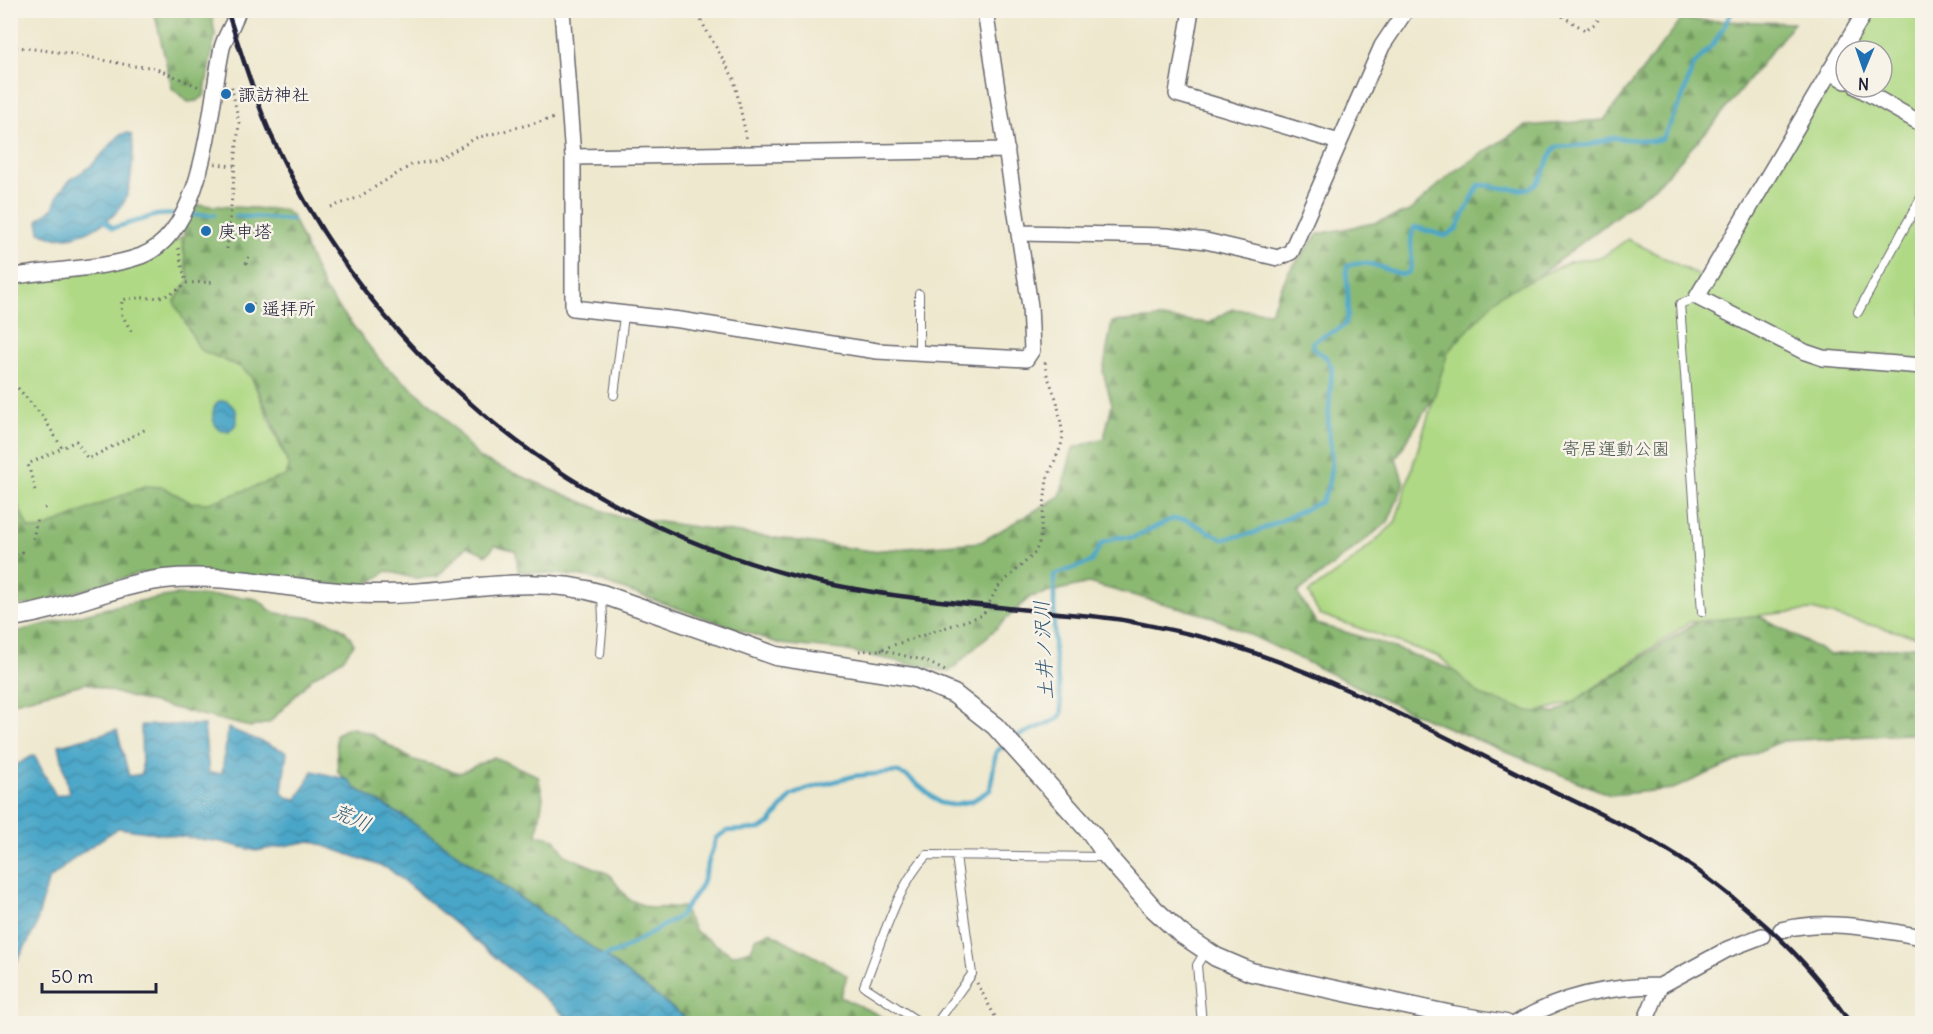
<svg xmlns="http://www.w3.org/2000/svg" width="1933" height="1034" font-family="Delius,'Klee One',sans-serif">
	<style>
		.forest { fill: url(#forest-firs); stroke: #566e56; stroke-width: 1.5 }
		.park { fill: #afd984; stroke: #687e60; stroke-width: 1.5 }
		.water { fill: url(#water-waves); stroke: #366482; stroke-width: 1.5 }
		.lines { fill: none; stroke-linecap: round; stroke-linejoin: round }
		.stream { stroke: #49a6c8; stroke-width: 4.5 }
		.service-casing { stroke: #69676e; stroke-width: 10 }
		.minor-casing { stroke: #69676e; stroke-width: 18 }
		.tertiary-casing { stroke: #69676e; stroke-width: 21 }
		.path { stroke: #69676e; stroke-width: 3; stroke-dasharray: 1.5 4.5; stroke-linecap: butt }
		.service { stroke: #fff; stroke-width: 8 }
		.minor { stroke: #fff; stroke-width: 15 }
		.tertiary { stroke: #fff; stroke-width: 18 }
		.rail { stroke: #22223b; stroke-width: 4.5 }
		.poi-dot { fill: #1f6fb2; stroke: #f7f3e8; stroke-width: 2 }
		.labels { text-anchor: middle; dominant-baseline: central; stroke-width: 5; stroke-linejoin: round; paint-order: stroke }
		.poi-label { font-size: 18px; fill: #22223b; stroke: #f7f3e8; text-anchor: start }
		.park-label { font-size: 18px; fill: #4c5951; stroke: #f7f3e8 }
		.water-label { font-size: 20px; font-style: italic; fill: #325773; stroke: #f7f3e8 }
	</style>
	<defs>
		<pattern id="forest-firs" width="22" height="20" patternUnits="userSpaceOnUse" patternTransform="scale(1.5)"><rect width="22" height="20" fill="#8bb972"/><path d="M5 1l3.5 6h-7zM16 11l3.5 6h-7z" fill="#71965f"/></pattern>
		<pattern id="water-waves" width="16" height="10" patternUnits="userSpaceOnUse" patternTransform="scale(1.5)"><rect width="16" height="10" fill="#49a6c8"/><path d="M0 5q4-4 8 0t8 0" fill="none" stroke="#3c87a4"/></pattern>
	</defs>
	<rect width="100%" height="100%" fill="#f7f3e8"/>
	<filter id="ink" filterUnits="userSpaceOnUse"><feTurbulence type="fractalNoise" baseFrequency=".0167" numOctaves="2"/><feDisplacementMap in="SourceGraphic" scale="12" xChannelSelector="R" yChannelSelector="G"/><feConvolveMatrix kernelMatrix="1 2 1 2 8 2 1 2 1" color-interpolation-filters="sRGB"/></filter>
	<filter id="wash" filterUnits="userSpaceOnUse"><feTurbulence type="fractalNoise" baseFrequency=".008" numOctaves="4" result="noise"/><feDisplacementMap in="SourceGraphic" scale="24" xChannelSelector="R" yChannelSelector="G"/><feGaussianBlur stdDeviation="1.35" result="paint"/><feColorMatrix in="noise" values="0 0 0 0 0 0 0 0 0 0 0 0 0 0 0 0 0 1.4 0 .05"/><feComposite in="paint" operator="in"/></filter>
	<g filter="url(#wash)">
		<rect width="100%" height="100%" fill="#eee8ce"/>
		<path class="forest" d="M154 11H211L215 35 204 96 197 101 188 102 172 88Z
			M1681 20 1794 23 1716 121 1658 184 1480 321 1396 458 1404 484 1388 522 1297 593 1317 624C1400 646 1477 679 1555 714L1730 600 1830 655 1922 645V733L1782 741 1673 789 1610 795 1408 711 1213 617 1088 583 1030 597 949 672 843 650 780 644 588 577 518 571 516 551 495 545 487 555 467 546 437 577 413 578 387 571 367 585H347L175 571 141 573 34 604 11 607 10 488 13 491 112 497 144 486 163 487 190 502 285 475 289 467 271 418 251 376 240 367 200 350 174 302 189 280C185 255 175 224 198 205L284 210 292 216 324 289 383 364 438 410 480 459 616 516 871 551 981 542 1060 496 1073 448 1104 438 1112 404 1103 372 1112 322 1159 318 1209 323 1232 309 1270 312 1289 271 1318 234 1374 223 1410 211 1453 172 1525 126 1604 120Z
			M175 595C190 596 249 594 258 600 266 604 267 611 277 613 305 620 340 613 354 644L343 659 313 677 269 723 250 727 129 697 86 683 11 703V633L123 604Z
			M350 727 371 734 411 759 460 773 494 757 538 776 543 797 537 835 555 839 565 855 609 874 628 899 650 908 682 907 695 931 732 955 751 950 756 938 770 932C795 948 823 958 847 976L840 997 877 1014 890 1023H692L604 956 404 817 355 788 338 772 336 734Z"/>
		<path class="park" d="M1872 11H1922V638L1812 610 1690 622 1573 702 1535 713 1480 695 1440 657 1319 614 1308 593 1351 562 1395 523 1448 352 1500 295 1569 262 1602 257 1628 239 1709 281 1846 54V87H1882V51H1848Z
			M181 237 189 280 174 302 200 350 240 367 251 376 289 467 285 476 209 503 190 502 163 487 144 486 39 530 28 528 11 488 10 284 138 264 153 258Z"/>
		<path class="water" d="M126 133 131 134C136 147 131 192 123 204 107 227 66 247 40 232L38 220 53 208 59 193 71 179 92 165 120 135Z
			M219 401H227L236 410V424L229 432 219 430C212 422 210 409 219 401Z
			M141 725H204L209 773H222L228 728 287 752 282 792 287 797 297 799 313 771 349 780 355 788 404 817 604 956 692 1023H572L554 1006 389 869 311 841 256 851 221 842 118 828 74 858 48 881 35 929 11 972V768L34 755 56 796 69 793 59 745 117 730 129 776 142 774Z"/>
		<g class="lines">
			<path class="stream" d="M190 215H214
				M236 216 292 220
				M105 221 113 228 157 215 176 214
				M1013 738 1058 719 1062 713 1054 650V575L1091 562 1102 543 1118 537 1132 538 1172 519 1187 520 1223 539 1254 533 1321 502 1328 487 1332 462 1328 422 1332 368 1326 357 1315 350 1312 343C1321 334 1333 334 1342 327 1354 319 1345 281 1347 266 1366 258 1384 269 1402 275L1409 272C1416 258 1406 240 1415 227L1445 236 1456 230 1479 185C1495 184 1527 198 1539 181 1546 170 1548 157 1556 147L1589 145 1612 138 1653 141 1663 138 1682 99 1693 66 1715 42 1733 10
				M599 958 620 951 680 916 701 886 716 838 727 831 761 829 770 823 791 796 807 789 854 776 896 772 907 776 940 803 952 805 972 801 990 790 996 752 1007 743"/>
		</g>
	</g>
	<g filter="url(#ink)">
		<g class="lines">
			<g class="service-casing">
				<path id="service" d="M1697 297 1680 304 1702 612
					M1858 312 1922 196
					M919 353V294
					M614 395 624 316
					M600 654 603 619 602 596
					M922 1024 864 986C880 947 897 885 927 855L1106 857
					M936 1024 972 974 956 856
					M1202 1024 1197 965 1206 950"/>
			</g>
			<g class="minor-casing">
				<path id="minor" d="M562 10 573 157V308L680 320 877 351 1026 359 1032 350 1030 306 985 10
					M1191 10 1177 94 1339 142
					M1866 10 1697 297 1805 352 1823 358 1922 366
					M1829 71 1846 81
					M1857 87 1922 124
					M573 157 1007 150
					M1020 233 1167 236 1206 241 1278 258 1291 252 1382 46 1406 10
					M10 277C52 269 102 270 141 256 206 231 209 107 222 48 225 35 235 23 238 10
					M1781 930C1826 918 1877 929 1922 937
					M1515 1024C1558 997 1609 986 1660 986
					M1644 1024 1660 986 1728 949 1762 936"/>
			</g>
			<g class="tertiary-casing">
				<path id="tertiary" d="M10 617C63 611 112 585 164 579 234 572 303 593 372 594 448 596 528 571 602 594L776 656 913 677 954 694 995 726 1092 834 1108 857 1154 909 1180 933 1216 957 1251 972 1452 1015 1506 1024"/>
			</g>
			<path class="path" d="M695 10 734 79 747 140
				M1552 10 1585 30 1596 23 1604 10
				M10 46 73 54 133 66 152 67 202 88
				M215 164 234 166
				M331 207 357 198 413 164 436 161 476 138 555 118
				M178 248 186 283 214 282
				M227 249 239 123 231 84
				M246 264 249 256
				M253 310 254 298
				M131 331 121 313 122 300C148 294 163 305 186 283
				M10 379 44 418 62 448 76 441 88 459 148 428
				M35 490 28 464 62 448
				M44 508 48 507
				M33 539 37 519
				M10 556 25 551
				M881 650 926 661 945 671
				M859 651 879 650 983 615 997 588 1035 553 1040 540 1047 479 1061 446 1063 435 1057 401 1046 372 1045 359
				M977 983 999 1024"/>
			<use href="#service" class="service"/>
			<use href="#minor" class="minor"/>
			<use href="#tertiary" class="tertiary"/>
			<path class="rail" d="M227 10C241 52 253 94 271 135 370 351 558 511 787 574 872 597 961 603 1048 612 1075 615 1102 616 1128 621 1161 628 1196 634 1227 644 1331 676 1427 728 1523 776 1586 808 1654 836 1709 879 1746 907 1785 940 1814 975 1827 990 1839 1007 1851 1024"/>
		</g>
	</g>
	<g class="poi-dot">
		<circle cx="226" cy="94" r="6"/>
		<circle cx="206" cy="231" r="6"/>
		<circle cx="250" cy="308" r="6"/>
	</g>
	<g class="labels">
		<g class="poi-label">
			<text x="238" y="94">諏訪神社</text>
			<text x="218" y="231">庚申塔</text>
			<text x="262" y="308">遥拝所</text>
		</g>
		<g class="park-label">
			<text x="1616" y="448">寄居運動公園</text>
		</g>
		<g class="water-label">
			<text transform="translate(1043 650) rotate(-93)">土井ノ沢川</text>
			<text transform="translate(352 817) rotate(24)">荒川</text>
		</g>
	</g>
	<rect width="1933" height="1034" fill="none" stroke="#f7f3e8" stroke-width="36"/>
	<g transform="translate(1864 69) rotate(182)"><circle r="28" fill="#f7f3e8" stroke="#a29fa3" stroke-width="1.5"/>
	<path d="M0-4.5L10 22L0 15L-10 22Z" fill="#1f6fb2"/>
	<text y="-9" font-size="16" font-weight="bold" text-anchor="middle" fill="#22223b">N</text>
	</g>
	<path d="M42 983v9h114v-9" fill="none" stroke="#22223b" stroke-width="3"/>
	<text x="51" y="983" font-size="18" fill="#22223b" stroke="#f7f3e8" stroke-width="4.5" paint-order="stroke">50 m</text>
</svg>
